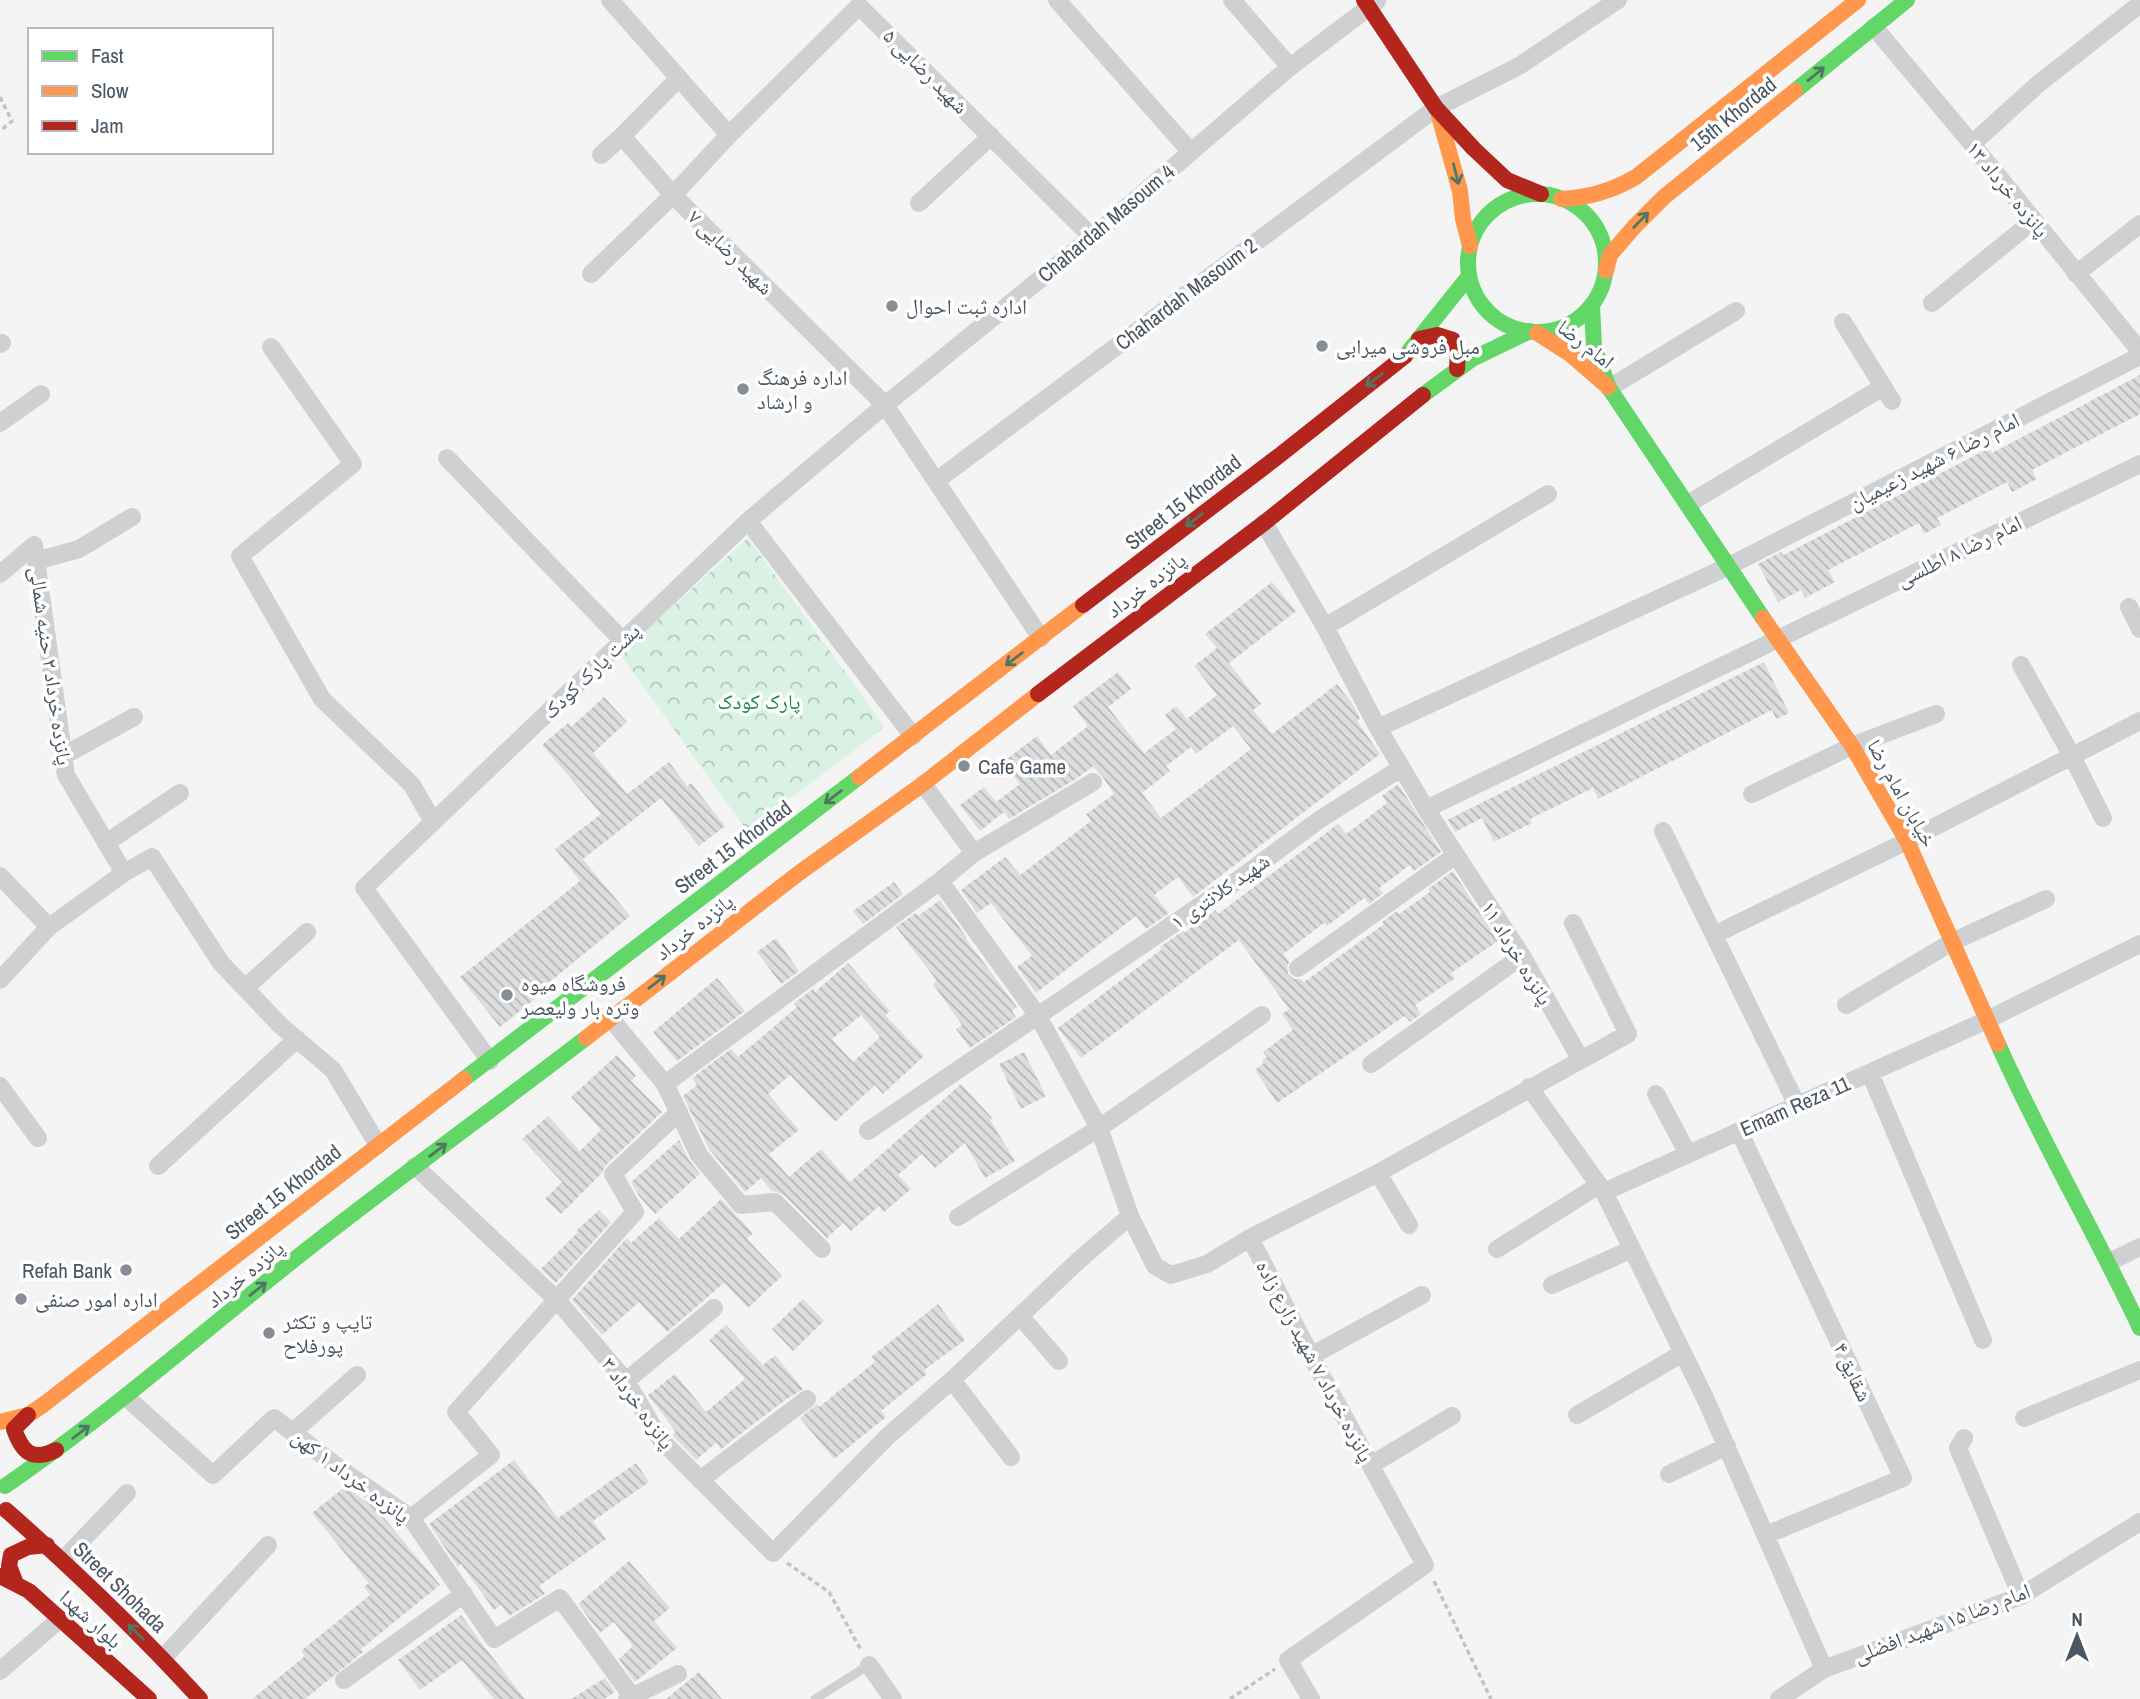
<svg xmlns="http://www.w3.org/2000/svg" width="2140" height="1699" font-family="'Archivo Narrow','Noto Naskh Arabic',sans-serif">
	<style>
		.park { fill: url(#park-crowns) }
		.building { fill: url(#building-back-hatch); fill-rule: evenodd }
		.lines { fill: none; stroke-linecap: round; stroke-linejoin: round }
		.path { stroke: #bcc7c4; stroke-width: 3.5; stroke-dasharray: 5 3.5; stroke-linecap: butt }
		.lane { stroke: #ced0d2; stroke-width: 9 }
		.street { stroke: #ced0d2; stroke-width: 18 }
		.fast { stroke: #63d668; stroke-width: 16 }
		.slow { stroke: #ff974d; stroke-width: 16 }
		.jam { stroke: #b3261e; stroke-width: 16 }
		.oneway { stroke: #507663 }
		.poi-dot { fill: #868d94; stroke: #fff; stroke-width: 2.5 }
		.labels { text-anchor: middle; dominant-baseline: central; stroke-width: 7; stroke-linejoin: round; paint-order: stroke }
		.street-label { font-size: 21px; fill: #4a5661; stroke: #fff }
		.poi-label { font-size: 21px; fill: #4a5661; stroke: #fff; text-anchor: start }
		.park-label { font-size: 21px; fill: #17864f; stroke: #fff }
	</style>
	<defs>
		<pattern id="park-crowns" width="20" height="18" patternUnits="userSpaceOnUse" patternTransform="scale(1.75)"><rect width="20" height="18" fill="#d9f2e3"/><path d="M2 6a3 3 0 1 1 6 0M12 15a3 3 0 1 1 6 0" fill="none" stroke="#b2c7bb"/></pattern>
		<pattern id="building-back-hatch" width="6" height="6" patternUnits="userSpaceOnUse" patternTransform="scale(1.75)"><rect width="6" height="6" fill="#ddddde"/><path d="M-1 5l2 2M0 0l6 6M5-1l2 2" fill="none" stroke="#b5b6b7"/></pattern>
	</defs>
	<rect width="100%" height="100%" fill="#f4f4f4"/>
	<path class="park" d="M748 538 885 727 747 831 620 654Z"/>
	<path class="building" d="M2140 375V414L2032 470 2037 479 2012 492 2007 482 1937 518 1941 525 1924 534 1919 523 1828 570 1835 582 1805 598 1801 590 1778 602 1758 564 1781 552 1783 555 1797 548 1989 448 1992 453Z
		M1272 582 1296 611 1229 663 1261 704 1253 710 1272 734 1337 684 1354 706 1360 718 1357 721 1380 754 1193 897 1178 877 1154 895 1169 913 1146 929 1136 916 1036 993 1017 967 1032 956 991 903 977 913 961 890 1005 857 1020 875 1091 821 1086 814 1114 794 1102 776 1093 766 1076 779 1009 819 1004 812 980 831 960 805 984 787 996 802 1020 784 1003 762 1037 736 1051 755 1088 726 1073 706 1118 672 1131 689 1108 707 1144 753 1176 729 1165 715 1176 706 1187 719 1217 695 1194 666 1217 648 1205 634ZM1233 726 1251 749 1161 818 1142 793 1170 771 1166 766 1191 747 1196 754Z
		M1764 662 1789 713 1776 719 1772 710 1598 799 1593 788 1530 819 1532 823 1494 842 1482 818 1455 832 1447 820Z
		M604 697 627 722 593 753 627 794 669 762 687 786 691 783 725 826 699 846 661 798 583 859 630 916 534 995 537 997 500 1027 460 977 580 881 555 849 601 814 542 745 568 723 571 727Z
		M1398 784 1441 852 1414 871 1410 865 1379 888 1383 893 1369 904 1364 898 1327 926 1324 923 1283 954 1289 962 1287 968 1288 974 1294 979H1301L1304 982 1384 924 1382 922 1397 911 1399 914 1430 892 1428 889 1453 871 1498 941 1451 973 1455 978 1415 1005 1421 1014 1410 1022 1405 1016 1277 1103 1255 1070 1264 1063 1262 1060 1267 1057 1263 1052 1293 1030 1282 1014 1289 1009 1239 940 1081 1058 1058 1028 1162 949 1160 947 1183 931 1184 933 1215 910 1218 914 1338 824 1346 834 1387 803 1382 796Z
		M894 882 903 894 863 924 853 911Z
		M940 900 967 938 966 939 1017 1007 1012 1011 1016 1017 970 1048 956 1029 962 1025 933 984 937 981 896 927 916 913 918 916Z
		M776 938 799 971 781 984 757 952Z
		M848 963 890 1011 885 1015 924 1056 883 1094 875 1085 835 1122 790 1075 768 1094 799 1130 769 1154 789 1177 821 1149 850 1182 961 1084 992 1118 990 1120 1015 1161 985 1178 965 1143 935 1168 922 1154 898 1175 911 1189 884 1212 879 1206 851 1231 843 1223 827 1238 783 1194 772 1191 761 1178 745 1192 709 1149 683 1096 697 1085 692 1078 731 1049 738 1057 797 1007 794 1003 813 989 815 992ZM861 1015 880 1037 853 1062 832 1039Z
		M717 978 745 1011 677 1061 653 1032Z
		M1024 1052 1046 1096 1021 1109 999 1064Z
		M617 1055 636 1076 631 1081 662 1112 605 1166 602 1173 561 1214 545 1199 562 1182 522 1139 548 1116 580 1151 601 1130 571 1097Z
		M679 1140 689 1160 700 1174 655 1214 639 1196 631 1182Z
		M721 1199 753 1233 747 1239 782 1276 748 1308 724 1283 667 1332 639 1302 602 1335 572 1300 627 1238 631 1243 659 1218 679 1239Z
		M599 1210 611 1222 556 1283 541 1269 578 1232 577 1230Z
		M803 1299 824 1321 793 1351 772 1329Z
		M938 1304 965 1340 924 1370 927 1374 881 1411 886 1417 834 1459 800 1418 816 1405 819 1407 875 1362 871 1357Z
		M726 1325 763 1365 775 1355 803 1389 785 1400 721 1449 716 1443 696 1460 672 1435 676 1432 648 1395 675 1374 706 1412 745 1379 709 1340Z
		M514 1460 558 1518 636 1463 649 1482 593 1521 606 1539 539 1586 545 1594 509 1616 501 1605 494 1610 461 1564 458 1567 429 1524Z
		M345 1487 376 1508 440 1585 361 1649 363 1652 305 1699H252L305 1656 301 1651 370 1595 364 1587 369 1583 312 1513Z
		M629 1561 670 1608 654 1621 677 1648 635 1682 619 1659 633 1646 614 1622 600 1633 578 1604Z
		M461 1615 483 1645 525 1699H494L462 1660 420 1690 398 1660Z
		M699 1672 722 1699H666Z
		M605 1678 615 1692 604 1699H571Z"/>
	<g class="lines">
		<path class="path" d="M0 97 12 121 0 131
			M787 1563 829 1592 861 1650
			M1434 1581 1491 1699
			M1230 1699 1275 1669"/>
		<path class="lane" d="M815 1699 869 1665"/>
		<path class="street" d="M610 0 729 135 673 195 885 405 1041 638
			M1057 0 1190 151
			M1232 0 1290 67
			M1874 27 1972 144 2140 351
			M729 135 859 6 1092 237
			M1972 144 2037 85 2140 4
			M601 155 622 136
			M919 203 991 136
			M591 274 673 195 622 136 679 78
			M2076 274 2140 224
			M1932 303 2033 221
			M1843 322 1892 401
			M0 344 2 343
			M271 347 353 464 240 556 322 699 412 785 433 822
			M1609 388 1736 311
			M0 423 41 394
			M447 458 623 641
			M936 481 1436 108 1519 66 1618 0
			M1688 504 1883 387
			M748 521 913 736
			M34 545 66 775 124 873 152 857 221 963 280 1025 333 1070 378 1145
			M36 561 79 549 132 517
			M0 574 34 545
			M2129 607 2140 629
			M1325 627 1548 494
			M2021 665 2072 756 2103 818
			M1378 728 1727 567 2140 356
			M63 756 134 717
			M923 784 974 853 940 881 1038 1016 1099 1128 1130 1216 1155 1266 1171 1275 1207 1264 1250 1238 1311 1356 1425 1565 1288 1660 1311 1699
			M1752 794 1852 746 1936 714
			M1426 809 2140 464
			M1663 831 1797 1105
			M106 843 180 793
			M974 853 1093 782
			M0 876 49 927
			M1573 923 1628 1034 1581 1060
			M1714 935 1907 841 2140 721
			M1298 968 1456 855
			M0 980 49 927 124 873
			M245 988 307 932
			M1846 1005 1952 942 2046 899
			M610 1018 665 1084 699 1155 741 1205 775 1202 822 1249
			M490 1061 364 888 748 521 885 405 1092 237 1290 67 1377 1
			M1371 1064 1522 956
			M1870 1073 1983 1340
			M665 1084 940 881
			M0 1086 38 1138
			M1529 1087 1604 1192 1706 1400 1824 1669
			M1656 1094 1688 1154
			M868 1131 1238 880 1319 820 1401 768
			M1739 1131 1903 1478 1766 1535
			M158 1166 297 1039
			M415 1166 557 1300 626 1381 661 1440 773 1553 888 1436 952 1380 1078 1261 1130 1216
			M1378 1173 1409 1225
			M1604 1192 1987 1020 2140 944
			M958 1217 1099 1128 1262 1015
			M1250 1238 1378 1173 1581 1060 1522 956 1426 809 1378 728 1325 627 1264 523
			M1497 1249 1599 1185
			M2109 1262 2140 1247
			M1552 1285 1632 1249
			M1020 1316 1059 1361
			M1311 1356 1422 1295
			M952 1380 1011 1457
			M626 1381 714 1308
			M126 1397 213 1475 274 1418 343 1471 411 1518 494 1639 560 1598 634 1699
			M1577 1415 1683 1353
			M2024 1418 2140 1370
			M293 1432 357 1375
			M1964 1438 1958 1448 2021 1596
			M1371 1465 1452 1416
			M1669 1474 1727 1446
			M700 1480 807 1399
			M411 1518 491 1455 456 1412 635 1212 613 1174 679 1112
			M63 1560 127 1493
			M163 1658 268 1545
			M869 1665 893 1699
			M0 1671 59 1620
			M344 1680 464 1594
			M627 1699 678 1674
			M1779 1699 1824 1669 2021 1596 2140 1522"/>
		<path class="fast" d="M1795 91 1907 0
			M1468 263a69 69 0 1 1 138 0a69 69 0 1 1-138 0Z
			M1592 305 1594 347 1609 388 1763 618
			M1405 356 1469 276
			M1423 395 1472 359 1530 331
			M1998 1044C2041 1141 2095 1232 2140 1328
			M464 1079 859 777
			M5 1486C102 1419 190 1343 281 1270 381 1190 484 1116 586 1038"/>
		<path class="slow" d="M1439 116 1460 191 1463 219 1470 246
			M1561 199C1589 198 1612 191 1636 177L1858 0
			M1606 271 1610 255 1634 227 1664 197 1795 91
			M1537 333 1570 354 1608 387
			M1763 618 1852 746 1907 841 1998 1044
			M859 777 1083 605
			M586 1038 799 873 923 784 1038 694
			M0 1422 28 1415 43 1405 464 1079"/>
		<path class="jam" d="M1364 0 1436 108 1474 149 1507 180 1541 194
			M1419 339 1437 335 1453 340 1458 351 1457 369
			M1083 605 1280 455 1405 356
			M1038 694 1264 523 1423 395
			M28 1415 14 1429C22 1452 32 1462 56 1450
			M6 1510C74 1570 139 1632 200 1699
			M0 1576 29 1591 149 1699
			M15 1581 9 1566 11 1555 28 1547 47 1545"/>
	</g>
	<defs><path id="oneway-shaft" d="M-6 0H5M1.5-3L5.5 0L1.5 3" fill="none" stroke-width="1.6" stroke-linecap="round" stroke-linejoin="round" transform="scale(1.75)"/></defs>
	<g class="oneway">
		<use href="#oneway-shaft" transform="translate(1816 74) rotate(-39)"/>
		<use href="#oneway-shaft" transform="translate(1456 174) rotate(76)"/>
		<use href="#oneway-shaft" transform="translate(1641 220) rotate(-46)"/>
		<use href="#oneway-shaft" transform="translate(1374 380) rotate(142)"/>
		<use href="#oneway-shaft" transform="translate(1194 520) rotate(142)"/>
		<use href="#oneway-shaft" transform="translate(1014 659) rotate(143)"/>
		<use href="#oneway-shaft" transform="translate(833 797) rotate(143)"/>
		<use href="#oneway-shaft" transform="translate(657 982) rotate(-38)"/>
		<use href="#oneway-shaft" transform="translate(438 1150) rotate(-37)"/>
		<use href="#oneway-shaft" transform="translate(258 1289) rotate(-39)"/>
		<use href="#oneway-shaft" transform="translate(81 1432) rotate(-38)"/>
		<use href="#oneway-shaft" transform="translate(136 1632) rotate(-136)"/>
	</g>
	<g class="poi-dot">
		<circle cx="892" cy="306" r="7"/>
		<circle cx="1322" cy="346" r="7"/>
		<circle cx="743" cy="389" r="7"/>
		<circle cx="964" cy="766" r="7"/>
		<circle cx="507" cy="995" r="7"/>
		<circle cx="126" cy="1270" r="7"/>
		<circle cx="21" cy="1299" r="7"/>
		<circle cx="269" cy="1333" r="7"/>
	</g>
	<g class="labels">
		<g class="street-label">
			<text transform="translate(926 71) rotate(45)">شهید رضایی ۵</text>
			<text transform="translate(1733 114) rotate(-39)">15th Khordad</text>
			<text transform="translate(2008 189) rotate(51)">پانزده خرداد ۱۳</text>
			<text transform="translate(1106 223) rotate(-40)">Chahardah Masoum 4</text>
			<text transform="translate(731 252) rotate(45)">شهید رضایی ۷</text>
			<text transform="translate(1186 294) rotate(-37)">Chahardah Masoum 2</text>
			<text transform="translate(1586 344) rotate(38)">امام رضا</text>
			<text transform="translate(1934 461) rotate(-27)">امام رضا ۶ شهید زعیمیان</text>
			<text transform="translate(1183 502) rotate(-38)">Street 15 Khordad</text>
			<text transform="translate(1959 551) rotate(-26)">امام رضا ۸ اطلسی</text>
			<text transform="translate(1146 585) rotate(-37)">پانزده خرداد</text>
			<text transform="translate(51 666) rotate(82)">پانزده خرداد ۲ حنیه شمالی</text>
			<text transform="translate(591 671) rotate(-44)">پشت پارک کودک</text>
			<text transform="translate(1902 793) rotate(61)">خیابان امام رضا</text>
			<text transform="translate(733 847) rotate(-37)">Street 15 Khordad</text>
			<text transform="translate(1220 891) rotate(-35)">شهید کلانتری ۱</text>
			<text transform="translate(694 927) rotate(-38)">پانزده خرداد</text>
			<text transform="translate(1517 953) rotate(59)">پانزده خرداد ۱۱</text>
			<text transform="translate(1795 1106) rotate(-24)">Emam Reza 11</text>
			<text transform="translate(283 1192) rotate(-38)">Street 15 Khordad</text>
			<text transform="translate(245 1274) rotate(-39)">پانزده خرداد</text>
			<text transform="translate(1315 1361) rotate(62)">پانزده خرداد ۷ شهید زارع زاده</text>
			<text transform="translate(1853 1372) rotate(65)">شقایق ۴</text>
			<text transform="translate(638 1403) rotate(54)">پانزده خرداد ۳</text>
			<text transform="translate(351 1476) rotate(37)">پانزده خرداد ۱ کهن</text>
			<text transform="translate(120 1587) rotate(44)">Street Shohada</text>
			<text transform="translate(91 1619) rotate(42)">بلوار شهدا</text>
			<text transform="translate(1942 1623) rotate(-21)">امام رضا ۱۵ شهید افضلی</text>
		</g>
		<g class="poi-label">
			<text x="906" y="306">اداره ثبت احوال</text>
			<text x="1336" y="346">مبل فروشی میرابی</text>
			<text x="757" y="377">اداره فرهنگ<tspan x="757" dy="24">و ارشاد</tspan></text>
			<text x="978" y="766">Cafe Game</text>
			<text x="521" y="983">فروشگاه میوه<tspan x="521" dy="24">وتره بار ولیعصر</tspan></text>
			<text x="112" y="1270" text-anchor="end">Refah Bank</text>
			<text x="35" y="1299">اداره امور صنفی</text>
			<text x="283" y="1321">تایپ و تکثر<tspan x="283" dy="24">پورفلاح</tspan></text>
		</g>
		<g class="park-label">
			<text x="759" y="701">پارک کودک</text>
		</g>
	</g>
	<rect x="28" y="28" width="245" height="126" fill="#ffffff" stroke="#b7bbc0" stroke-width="2"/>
	<rect x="42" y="51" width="35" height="10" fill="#63d668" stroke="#b7bbc0" stroke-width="2"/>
	<text x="91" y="63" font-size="21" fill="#4a5661">Fast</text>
	<rect x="42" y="86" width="35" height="10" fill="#ff974d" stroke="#b7bbc0" stroke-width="2"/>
	<text x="91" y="98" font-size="21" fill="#4a5661">Slow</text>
	<rect x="42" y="121" width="35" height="10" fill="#b3261e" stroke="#b7bbc0" stroke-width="2"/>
	<text x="91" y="133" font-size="21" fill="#4a5661">Jam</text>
	<g transform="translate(2077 1636)" stroke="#ffffff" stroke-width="5" paint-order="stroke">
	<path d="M0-5L12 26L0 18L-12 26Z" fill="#4a5661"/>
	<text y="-10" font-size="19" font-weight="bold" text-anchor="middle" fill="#4a5661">N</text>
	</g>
</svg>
